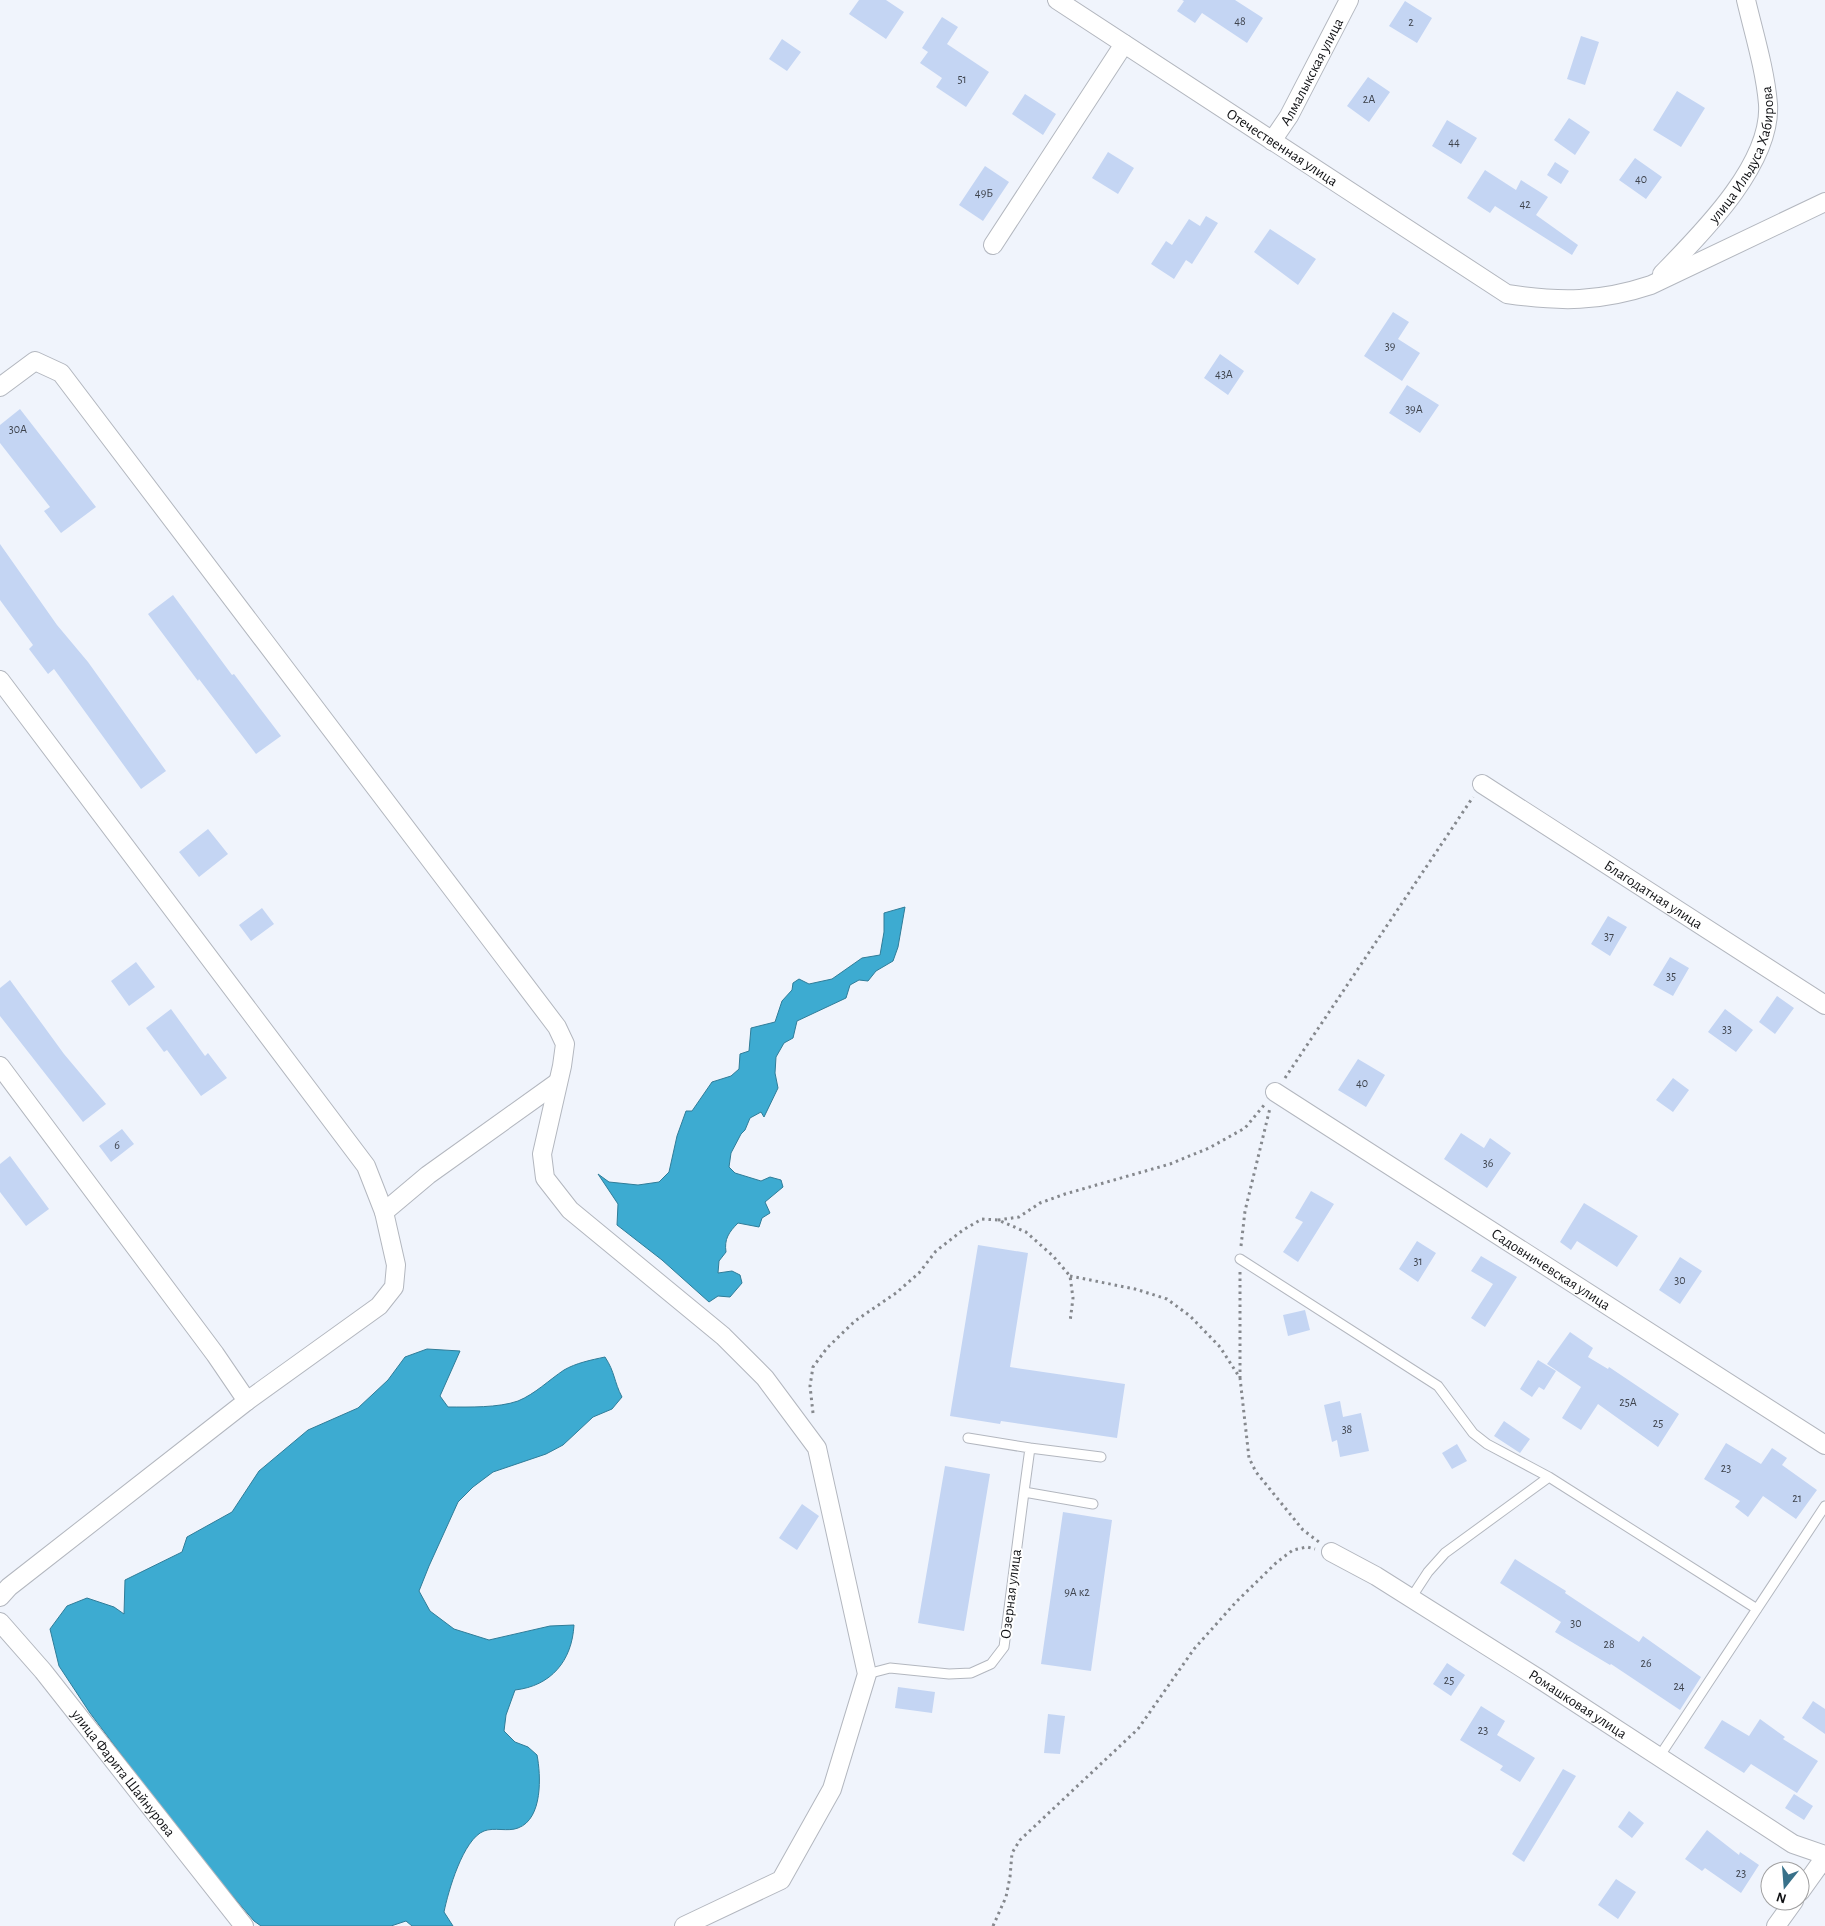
<svg xmlns="http://www.w3.org/2000/svg" width="1825" height="1926" font-family="'Alegreya Sans',sans-serif">
	<style>
		.water { fill: #3dabd1; stroke: #307d99 }
		.building { fill: #c4d5f3 }
		.lines { fill: none; stroke-linecap: round; stroke-linejoin: round }
		.lane-casing { stroke: #b3b7bf; stroke-width: 11 }
		.street-casing { stroke: #b3b7bf; stroke-width: 20 }
		.path { stroke: #85888d; stroke-width: 3; stroke-dasharray: 2.5 4; stroke-linecap: butt }
		.lane { stroke: #fff; stroke-width: 9 }
		.street { stroke: #fff; stroke-width: 18 }
		.labels { text-anchor: middle; dominant-baseline: central; stroke-width: 4; stroke-linejoin: round; paint-order: stroke }
		.number-label { font-size: 12px; fill: #3e434c }
		.street-label { font-size: 15px; fill: #111215; stroke: #fff }
	</style>
	<rect width="100%" height="100%" fill="#f0f4fc"/>
	<path class="water" d="M905 907 898 947 893 961 876 971 868 981 859 980 850 985 846 998 797 1021 793 1038 784 1043 776 1057 775 1073 778 1088 764 1117 761 1112 750 1118 745 1130 741 1134 731 1153 729 1167 735 1173 761 1181 770 1177 781 1180 783 1187 765 1202 770 1213 762 1218 759 1227 738 1223C729 1232 724 1239 726 1252L719 1261 718 1273 732 1271 740 1275 742 1283 730 1297 718 1296 709 1302 662 1260 617 1225 618 1204 598 1174 609 1182 638 1185 659 1182 669 1172 677 1136 686 1111H692L712 1082 731 1076 739 1069 740 1054 749 1051 751 1028 775 1022 782 1001 792 990 793 983 799 979 809 984 832 979 862 958 880 955 884 932V913Z
		M427 1349 460 1351 440 1396 448 1407C469 1407 498 1408 518 1401 535 1394 549 1380 564 1370 576 1363 591 1360 605 1357 615 1372 614 1382 622 1397L612 1409 593 1417 563 1445 546 1454 493 1472 473 1487 458 1502 429 1566 419 1591 430 1611 454 1629 489 1640 550 1626 574 1625C572 1661 551 1686 515 1690L506 1715 504 1731 515 1742 528 1747 537 1755C541 1775 543 1819 518 1828 508 1832 494 1827 484 1831 463 1839 448 1892 444 1912L453 1926H412L406 1921 391 1926H261L254 1921 189 1845 90 1713 59 1666 50 1629 67 1606 87 1598 114 1607 124 1614 125 1580 182 1552 187 1537 232 1512 259 1471 308 1430 358 1408 388 1380 405 1357Z"/>
	<path class="building" d="M859 0H886L904 12 886 39 849 14Z
		M1182 0H1235L1263 18 1247 43 1202 13 1195 23 1177 11 1184 1Z
		M1405 1 1432 18 1417 43 1389 26Z
		M942 17 958 27 947 44 989 72 966 107 936 87 942 78 920 63 928 52 922 48Z
		M1581 36 1599 42 1585 85 1567 79Z
		M782 39 801 52 787 71 769 59Z
		M1368 77 1390 92 1369 122 1347 106Z
		M1677 91 1705 108 1681 147 1653 130Z
		M1025 94 1056 114 1043 135 1012 114Z
		M1569 118 1590 132 1575 155 1554 140Z
		M1447 120 1477 138 1461 164 1432 146Z
		M1108 152 1134 168 1118 194 1092 178Z
		M1635 158 1662 177 1646 199 1619 180Z
		M1555 162 1569 171 1561 184 1547 175Z
		M985 166 1009 182 983 221 959 205Z
		M1485 170 1516 190 1521 180 1548 197 1536 215 1578 245 1572 255 1495 206 1490 213 1467 198Z
		M1206 216 1218 223 1192 264 1186 260 1174 279 1151 264 1166 241 1172 245 1189 219 1200 226Z
		M1270 229 1316 259 1298 285 1254 252Z
		M1393 312 1409 322 1398 339 1420 353 1402 381 1364 356Z
		M1220 354 1244 371 1228 395 1204 378Z
		M1407 385 1439 405 1420 433 1389 413Z
		M20 409 96 507 61 533 44 511 50 507 0 443V425Z
		M0 544 57 625 88 662 166 771 141 789 54 669 48 674 29 649 33 645 0 600Z
		M173 595 232 675 234 674 281 736 256 754 199 679 198 681 148 614Z
		M208 829 228 854 199 877 179 852Z
		M262 908 274 924 251 941 239 925Z
		M1608 916 1627 927 1610 956 1591 944Z
		M1670 957 1689 968 1673 996 1653 985Z
		M136 962 155 987 129 1006 111 981Z
		M10 980 64 1054 106 1104 83 1122 0 1016V988Z
		M1777 996 1794 1008 1775 1034 1759 1022Z
		M171 1009 205 1056 208 1053 227 1078 201 1096 167 1050 164 1052 146 1028Z
		M1725 1009 1753 1030 1736 1052 1708 1032Z
		M1358 1059 1385 1075 1366 1107 1338 1090Z
		M1673 1078 1689 1090 1673 1112 1656 1100Z
		M122 1129 134 1144 111 1162 99 1146Z
		M1461 1133 1484 1148 1490 1138 1511 1153 1487 1188 1444 1159Z
		M10 1156 49 1209 26 1226 0 1192V1164Z
		M1311 1191 1334 1204 1298 1262 1283 1252 1303 1222 1295 1218Z
		M1584 1203 1638 1236 1617 1267 1577 1241 1571 1250 1560 1242Z
		M1417 1241 1436 1253 1418 1282 1399 1269Z
		M978 1245 1028 1253 1010 1367 1125 1384 1117 1438 1001 1421 1000 1424 950 1416Z
		M1481 1256 1517 1277 1485 1327 1471 1318 1493 1284 1471 1271Z
		M1680 1257 1702 1271 1680 1304 1659 1290Z
		M1305 1310 1310 1330 1288 1336 1283 1315Z
		M1570 1332 1593 1348 1588 1357 1608 1369 1609 1367 1679 1414 1658 1447 1598 1404 1581 1430 1562 1418 1581 1387 1547 1364Z
		M1538 1360 1556 1371 1544 1390 1539 1387 1532 1397 1520 1389Z
		M1340 1401 1343 1417 1361 1413 1369 1451 1340 1457 1337 1440 1332 1442 1324 1405Z
		M1504 1421 1530 1439 1520 1453 1494 1436Z
		M1726 1443 1761 1464 1772 1448 1787 1458 1782 1465 1817 1490 1796 1519 1763 1496 1748 1517 1735 1507 1740 1501 1704 1479Z
		M1457 1444 1467 1461 1452 1469 1442 1453Z
		M945 1466 990 1474 964 1631 918 1623Z
		M802 1504 819 1516 797 1550 779 1538Z
		M1063 1512 1112 1520 1091 1671 1041 1664Z
		M1515 1559 1566 1591 1565 1593 1639 1642 1643 1636 1701 1677 1680 1710 1611 1664 1610 1665 1555 1632 1561 1622 1500 1583Z
		M1447 1663 1465 1675 1451 1696 1433 1684Z
		M898 1687 935 1692 932 1713 895 1708Z
		M1813 1701 1825 1709V1734L1802 1718Z
		M1481 1706 1505 1721 1497 1735 1535 1758 1520 1782 1500 1770 1503 1766 1460 1740Z
		M1048 1714 1065 1716 1060 1754 1044 1753Z
		M1760 1719 1785 1737 1783 1739 1818 1761 1797 1793 1751 1764 1744 1773 1704 1748 1722 1720 1749 1736Z
		M1563 1769 1576 1776 1524 1862 1512 1854Z
		M1794 1794 1813 1806 1804 1820 1785 1808Z
		M1629 1811 1644 1823 1632 1838 1618 1827Z
		M1707 1830 1739 1855 1740 1852 1759 1865 1741 1893 1705 1868 1702 1871 1685 1859Z
		M1616 1879 1636 1892 1618 1919 1598 1905Z"/>
	<g class="lines">
		<g class="lane-casing">
			<path id="lane" d="M1240 1259 1438 1386 1473 1433 1487 1444 1549 1477
				M968 1438 1030 1448 1024 1492
				M1030 1448 1101 1457
				M1411 1598 1428 1572 1445 1553 1549 1477 1757 1609
				M867 1674 890 1668 949 1674 971 1673 991 1664 1004 1647 1024 1492 1093 1504
				M1659 1757 1825 1506"/>
		</g>
		<g class="street-casing">
			<g id="street">
				<path id="s1" d="M1057 0 1507 294C1560 302 1600 302 1651 285L1825 202"/>
				<path id="s2" d="M1272 141 1289 116 1349 0"/>
				<path d="M993 245 1124 44"/>
				<path id="s3" d="M1662 274C1701 234 1772 164 1768 104 1765 69 1754 34 1746 0"/>
				<path d="M0 387 35 361 61 373 557 1027 565 1044 562 1066 542 1154 545 1178 570 1210 723 1336 765 1378 817 1448 867 1674 832 1789 781 1880 684 1926"/>
				<path d="M0 680 366 1166 384 1212"/>
				<path id="s4" d="M1482 784 1825 1005"/>
				<path d="M0 1066 215 1354 247 1401"/>
				<path id="s5" d="M1275 1092 1825 1445"/>
				<path id="s6" d="M1331 1552 1376 1576 1541 1680 1793 1844 1825 1855"/>
				<path d="M0 1597 9 1587 247 1401 379 1306 394 1287 396 1265 384 1212 428 1175 558 1082"/>
				<path id="s7" d="M0 1622 43 1671 244 1926"/>
				<path d="M1800 1892 1825 1857"/>
				<path d="M1776 1926 1794 1901"/>
			</g>
		</g>
		<path class="path" d="M1285 1078 1473 797
			M998 1220 1019 1217 1040 1203 1065 1194 1170 1164 1209 1148 1245 1128 1265 1104
			M1241 1246 1245 1211 1270 1108
			M1240 1272V1378
			M1070 1276 1135 1289 1167 1299 1190 1316 1220 1347 1240 1378 1249 1458 1256 1472 1303 1530 1319 1542
			M813 1413 810 1386 813 1367 827 1348 855 1321 896 1293 919 1273 936 1251 963 1230 982 1219 998 1220 1026 1232 1053 1256 1070 1276 1073 1298 1070 1322
			M993 1926 1006 1897 1010 1877 1012 1853 1020 1840 1138 1729 1194 1649 1236 1602 1277 1562 1293 1550 1307 1547 1315 1549"/>
		<use href="#lane" class="lane"/>
		<use href="#street" class="street"/>
	</g>
	<g class="labels">
		<g class="number-label">
			<text x="1240" y="21">48</text>
			<text x="1411" y="22">2</text>
			<text x="962" y="79">51</text>
			<text x="1369" y="99">2А</text>
			<text x="1454" y="142">44</text>
			<text x="1641" y="179">40</text>
			<text x="984" y="193">49Б</text>
			<text x="1525" y="204">42</text>
			<text x="1390" y="346">39</text>
			<text x="1224" y="374">43А</text>
			<text x="1414" y="409">39А</text>
			<text x="18" y="429">30А</text>
			<text x="1609" y="936">37</text>
			<text x="1671" y="976">35</text>
			<text x="1727" y="1029">33</text>
			<text x="1362" y="1083">40</text>
			<text x="117" y="1145">6</text>
			<text x="1488" y="1163">36</text>
			<text x="1418" y="1261">31</text>
			<text x="1680" y="1280">30</text>
			<text x="1628" y="1402">25А</text>
			<text x="1658" y="1423">25</text>
			<text x="1347" y="1429">38</text>
			<text x="1726" y="1468">23</text>
			<text x="1797" y="1498">21</text>
			<text x="1077" y="1592">9А к2</text>
			<text x="1576" y="1623">30</text>
			<text x="1609" y="1644">28</text>
			<text x="1646" y="1663">26</text>
			<text x="1449" y="1680">25</text>
			<text x="1679" y="1686">24</text>
			<text x="1483" y="1730">23</text>
			<text x="1741" y="1873">23</text>
		</g>
		<g class="street-label">
			<text stroke="none"><textPath href="#s2" startOffset="80">Алмалыкская улица</textPath></text>
			<text stroke="none"><textPath href="#s1" startOffset="269">Отечественная улица</textPath></text>
			<text stroke="none"><textPath href="#s3" startOffset="148">улица Ильдуса Хабирова</textPath></text>
			<text stroke="none"><textPath href="#s4" startOffset="204">Благодатная улица</textPath></text>
			<text stroke="none"><textPath href="#s5" startOffset="328">Садовничевская улица</textPath></text>
			<text transform="translate(1011 1594) rotate(-83)">Озерная улица</text>
			<text stroke="none"><textPath href="#s6" startOffset="290">Ромашковая улица</textPath></text>
			<text stroke="none"><textPath href="#s7" startOffset="195">улица Фарита Шайнурова</textPath></text>
		</g>
	</g>
	<g transform="translate(1785 1886) rotate(197)"><circle r="24" fill="#ffffff" stroke="#a0a0a1"/>
	<path d="M0-4L9 19L0 12L-9 19Z" fill="#38718a"/>
	<text y="-8" font-size="14" font-weight="bold" text-anchor="middle" fill="#111215">N</text>
	</g>
</svg>
